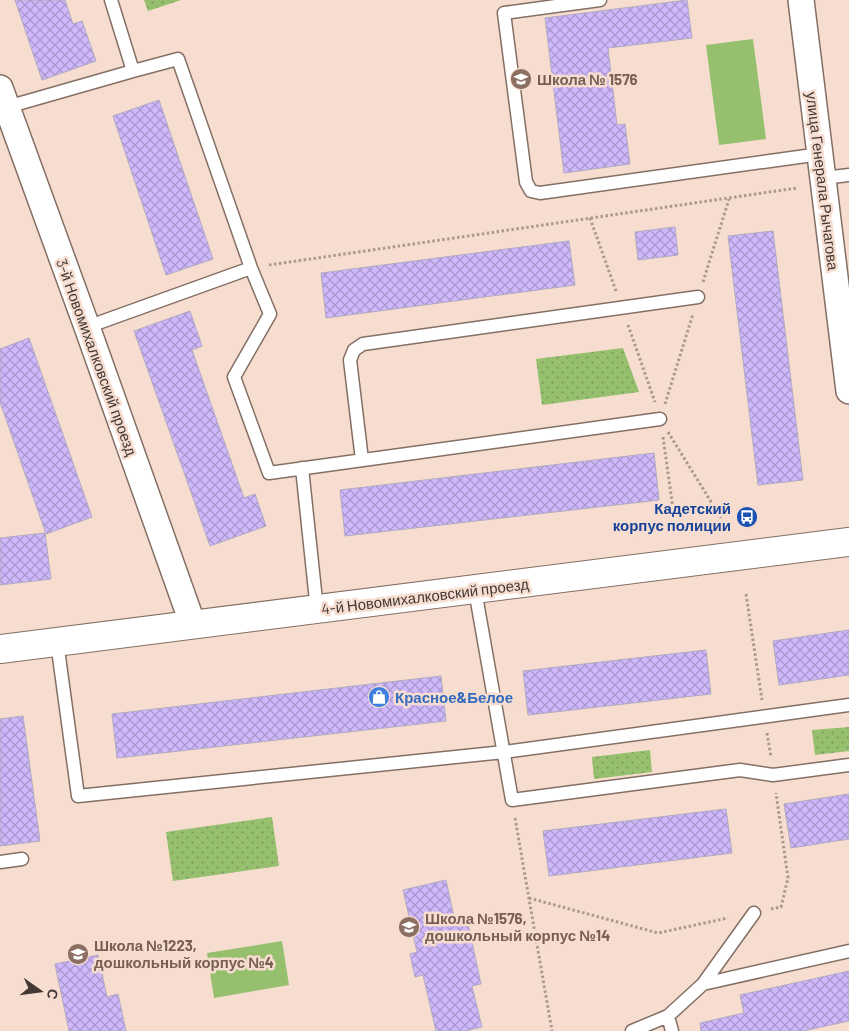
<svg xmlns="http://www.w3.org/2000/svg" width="849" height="1031" font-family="Barlow,sans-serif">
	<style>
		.park { fill: url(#park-dots) }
		.pitch { fill: #96c06e }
		.building { fill: url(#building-cross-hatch); stroke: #b1aac0 }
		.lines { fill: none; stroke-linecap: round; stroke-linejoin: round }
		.service-casing { stroke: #846f64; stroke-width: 15 }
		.minor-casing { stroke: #846f64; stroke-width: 28 }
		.tertiary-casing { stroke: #846f64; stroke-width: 30 }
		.path { stroke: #ab988e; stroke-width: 3; stroke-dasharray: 2.5 2.5; stroke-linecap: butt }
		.service { stroke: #fff; stroke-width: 12 }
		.minor { stroke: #fff; stroke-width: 25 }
		.tertiary { stroke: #fff; stroke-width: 28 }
		.labels { text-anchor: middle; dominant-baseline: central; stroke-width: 5; stroke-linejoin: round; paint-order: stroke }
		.education-label { font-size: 15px; font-weight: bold; fill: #785e54; stroke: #f6ddd0; text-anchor: start }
		.street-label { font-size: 15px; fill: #433934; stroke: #f6ddd0 }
		.transit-label { font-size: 15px; font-weight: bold; fill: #164399; stroke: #f6ddd0; text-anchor: end }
		.shop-label { font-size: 15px; font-weight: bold; fill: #366cbe; stroke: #f6ddd0; text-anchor: start }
	</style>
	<defs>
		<pattern id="park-dots" width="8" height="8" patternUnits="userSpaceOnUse" patternTransform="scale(1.25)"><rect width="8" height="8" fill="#96c06e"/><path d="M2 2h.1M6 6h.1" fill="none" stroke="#7c9d5b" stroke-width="1.8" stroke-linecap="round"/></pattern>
		<pattern id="building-cross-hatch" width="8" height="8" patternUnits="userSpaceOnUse" patternTransform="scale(1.25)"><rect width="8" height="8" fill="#cfb8fc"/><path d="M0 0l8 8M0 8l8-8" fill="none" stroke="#aa97cd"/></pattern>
	</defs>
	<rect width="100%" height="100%" fill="#f6ddd0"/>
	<path class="park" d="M144 0H181L148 11Z
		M623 348 639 392 542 405 536 359Z
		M849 727V751L815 755 812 730Z
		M650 750 652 772 594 779 592 757Z
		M272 817 279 866 173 881 166 832Z"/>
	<path class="pitch" d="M753 39 766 139 719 145 706 45Z
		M282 941 289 985 214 998 207 953Z"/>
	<path class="building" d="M15 0H65L73 24 82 21 96 61 42 80Z
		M687 0 692 38 608 48 617 125 625 124 630 164 564 173 545 18Z
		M159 100 213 259 166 275 113 116Z
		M675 227 678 255 638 260 635 232Z
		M773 231 803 480 758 485 728 236Z
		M569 241 575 285 326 318 321 273Z
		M190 311 202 346 192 350 244 498 255 494 266 526 210 546 134 331Z
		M29 338 92 517 46 534 0 402V349Z
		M654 453 659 500 345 536 340 490Z
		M45 533 51 579 0 585V538Z
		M849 630V675L779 685 773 641Z
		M706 650 711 694 528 715 523 671Z
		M441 676 446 721 117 758 112 714Z
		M23 716 40 841 0 846V719Z
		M849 794V839L791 848 784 804Z
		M726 809 732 853 549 876 543 831Z
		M446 880 455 922 467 919 481 984 472 986 482 1027 465 1031H436L423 975 415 977 410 954 417 952 403 890Z
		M98 955 107 997 118 994 126 1031H69L55 964Z
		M849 971V1021L803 1031H701L700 1023 744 1013 740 995Z"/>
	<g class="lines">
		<g class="service-casing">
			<path id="service" d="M600 0 504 13 526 182 531 191 540 193 820 154
				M133 71 178 59 251 268 270 314 234 377 269 473 660 419
				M7 107 133 71 111 0
				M823 178 849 175
				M87 327 251 268
				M362 460 350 360 354 350 363 344 698 297
				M302 468 317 610
				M475 590 512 800 740 770 773 775 849 765
				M57 642 78 796 504 752 849 705
				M0 862 22 859
				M703 984 754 913
				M668 1016 672 1031
				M632 1031 668 1016 703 984 849 951"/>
		</g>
		<g class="minor-casing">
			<path id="minor" d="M801 0 849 391
				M0 88 87 327 193 625"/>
		</g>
		<g class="tertiary-casing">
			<path id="tertiary" d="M0 649 849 542"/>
		</g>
		<path class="path" d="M590 218 616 291
			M269 265 797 188
			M703 282 729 199
			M628 325 655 402
			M665 404 693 314
			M668 432 721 518
			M663 437 675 523
			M746 594 762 700
			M767 733 771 757
			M515 818 552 1031
			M529 898 658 933 728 918
			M771 909 781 907 788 878 776 793"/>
		<use href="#service" class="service"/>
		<use href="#minor" class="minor"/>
		<use href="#tertiary" class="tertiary"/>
	</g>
	<defs>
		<g id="school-disc" transform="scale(1.125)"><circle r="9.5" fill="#8d6e63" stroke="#f6ddd0"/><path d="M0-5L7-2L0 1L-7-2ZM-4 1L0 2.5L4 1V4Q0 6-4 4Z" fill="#fff"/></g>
		<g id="bus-disc" transform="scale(1.125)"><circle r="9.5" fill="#1a4fb4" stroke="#f6ddd0"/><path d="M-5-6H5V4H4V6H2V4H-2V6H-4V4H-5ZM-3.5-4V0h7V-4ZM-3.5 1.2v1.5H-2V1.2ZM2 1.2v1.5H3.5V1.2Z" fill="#fff"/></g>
		<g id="shop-disc" transform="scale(1.125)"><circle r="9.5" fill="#3f7fe0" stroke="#f6ddd0"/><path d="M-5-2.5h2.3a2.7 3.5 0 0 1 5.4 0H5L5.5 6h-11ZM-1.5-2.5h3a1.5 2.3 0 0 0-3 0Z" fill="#fff"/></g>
	</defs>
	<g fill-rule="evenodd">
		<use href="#school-disc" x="521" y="79"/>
		<use href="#bus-disc" x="747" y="517"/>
		<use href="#shop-disc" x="379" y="697"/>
		<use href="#school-disc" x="409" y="927"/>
		<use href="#school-disc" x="78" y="954"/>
	</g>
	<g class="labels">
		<g class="education-label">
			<text x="537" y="79">Школа № 1576</text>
			<text x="425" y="918">Школа №1576,<tspan x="425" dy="17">дошкольный корпус №14</tspan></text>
			<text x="94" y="945">Школа №1223,<tspan x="94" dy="17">дошкольный корпус №4</tspan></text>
		</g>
		<g class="street-label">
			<text transform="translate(823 181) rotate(83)">улица Генерала Рычагова</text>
			<text transform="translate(97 357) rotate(70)">3-й Новомихалковский проезд</text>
			<text transform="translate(425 596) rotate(-7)">4-й Новомихалковский проезд</text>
		</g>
		<g class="transit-label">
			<text x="731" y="508">Кадетский<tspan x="731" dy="17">корпус полиции</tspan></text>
		</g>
		<g class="shop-label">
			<text x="395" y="697">Красное&amp;Белое</text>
		</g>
	</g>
	<g transform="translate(40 991) rotate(104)" stroke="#f6ddd0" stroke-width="4" paint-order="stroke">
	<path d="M0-4L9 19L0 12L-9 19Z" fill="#433934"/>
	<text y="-8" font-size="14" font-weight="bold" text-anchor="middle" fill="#433934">С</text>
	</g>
</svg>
